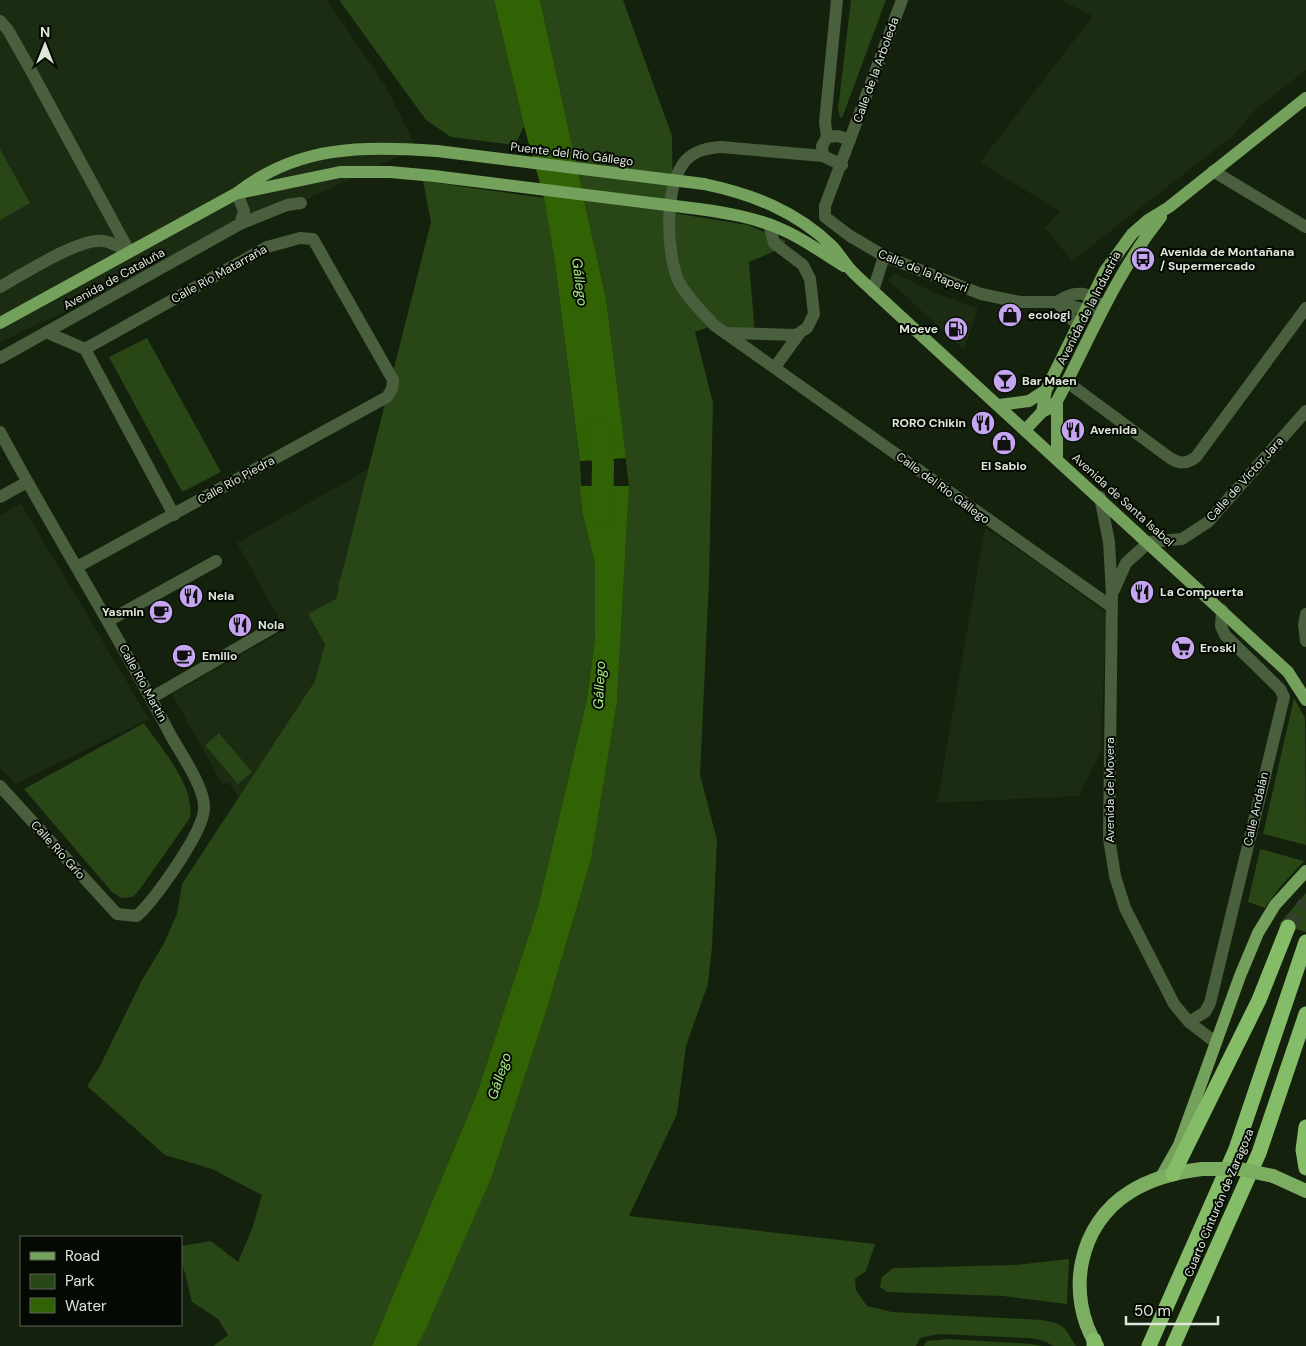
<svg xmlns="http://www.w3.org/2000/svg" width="1306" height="1346" font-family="'DM Sans',sans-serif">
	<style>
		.built { fill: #1b2c12 }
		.green { fill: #284616 }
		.water { fill: #316305 }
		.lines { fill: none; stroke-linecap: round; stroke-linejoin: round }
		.river { stroke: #316305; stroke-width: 22 }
		.motorway-tunnel { stroke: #323f2c; stroke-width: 15; stroke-dasharray: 15 8; stroke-linecap: butt }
		.minor { stroke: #495f3e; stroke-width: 12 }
		.primary { stroke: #74a15c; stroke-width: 12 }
		.trunk { stroke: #7cae62; stroke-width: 14 }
		.motorway { stroke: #85bc67; stroke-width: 15 }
		.primary-bridge { stroke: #74a15c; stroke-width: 12 }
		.trunk-bridge { stroke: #7cae62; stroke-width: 14 }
		.labels { text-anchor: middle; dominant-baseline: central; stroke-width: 4; stroke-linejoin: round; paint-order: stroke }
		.street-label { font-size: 12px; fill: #dee7d9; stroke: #050903 }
		.poi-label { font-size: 12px; font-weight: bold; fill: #dee7d9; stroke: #050903; text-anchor: start }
		.water-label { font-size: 14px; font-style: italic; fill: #a7ee81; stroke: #050903 }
	</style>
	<rect width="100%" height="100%" fill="#14210d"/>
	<path class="built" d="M0 0H327L385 85 417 148 0 342Z
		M1060 0H1306V70L1256 109 1233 136 1072 261 1045 228 1060 212 980 162 1093 16Z
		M894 273 937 294 978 308 964 350 888 280Z
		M376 465 324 667 240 799 228 782 222 784 172 694 285 630 237 543Z
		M21 504 149 719 15 784 0 768V515Z
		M985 528 1044 567 1106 613 1101 752 1079 796 937 803Z"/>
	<path class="green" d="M339 0H494L524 126 515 145 451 137 426 120Z
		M540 0H623L672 136 673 213 748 225 786 241 780 249 749 262 755 334 714 325 695 332 713 403 709 581 700 775 717 840 712 947 708 984 686 1046 677 1114 629 1216 875 1244 866 1271 855 1279 856 1290 867 1306 892 1312 1042 1320C1067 1325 1063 1326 1076 1346H1054L1044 1341 1030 1338 938 1334 920 1338 916 1346H417L490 1178 545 1015 591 860 617 702 629 486 606 299Z
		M851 0H886L842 118 840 117 838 109Z
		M0 149 30 203 0 220Z
		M423 181 544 198 555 263 580 461 583 516 595 564V638L587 699 538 907 476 1096 372 1346H213L228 1335 218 1319 192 1302 181 1258V1246L211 1241 238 1262 252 1229 262 1195 212 1169 165 1155 87 1086 99 1068 142 980 163 945 177 914 182 884 315 681 325 644 308 614 336 599 339 586 338 583 340 581 431 222Z
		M147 338 221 472 182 492 109 357Z
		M1294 698 1305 718 1306 845 1263 834Z
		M144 723C162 750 195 785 190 818L140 889 133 897 121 898 112 892 24 789Z
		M219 733 252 772 238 784 205 745Z
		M1260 849 1304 861 1280 887 1265 908 1248 902Z
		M1306 893V932L1279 924Z
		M1069 1259 1067 1304 1003 1296 887 1292 880 1287 882 1277 893 1268 1015 1265Z
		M948 1339 1031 1344 1042 1346H924L927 1341Z"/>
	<path class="water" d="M494 0H540L606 299 626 458 580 461 555 263 544 198 524 126Z
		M580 486H629L617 702 591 860 545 1015 491 1178 424 1333 417 1346H372L476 1096 538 907 587 699 595 638V564L583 516Z"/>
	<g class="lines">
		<path class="river" d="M598 428 603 464 602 516"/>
		<path class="motorway-tunnel" d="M1288 927 1306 903"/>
		<path class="minor" d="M902 0 825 206V217L850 236 884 256 981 294 1020 302H1057L1086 310 1102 308C1090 290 1074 290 1057 302
			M0 21 8 30 29 67 129 251
			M827 137 825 122 837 0
			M823 156 822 146 827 137 838 136 850 140
			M842 165 823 156 721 147C708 148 696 150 686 160 664 185 666 250 678 280 686 297 702 311 714 325L1112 607
			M1213 171 1306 227
			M237 193 244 211 240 224
			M0 287C23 274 79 238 103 241 112 242 121 248 129 251
			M873 291 884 256
			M1057 302 1078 326
			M46 332 85 349 174 515
			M727 333 796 335 807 328 814 314 810 279 803 265 774 243 769 224
			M0 358 240 224 287 205 301 203
			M775 367 799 334
			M1067 382 1170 458C1180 464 1187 464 1196 457L1306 308
			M0 432C55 534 117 633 171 736 181 754 205 788 204 808 204 832 155 899 137 916L117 914 0 786
			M0 497 27 482
			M1100 497 1109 542 1112 595 1109 838 1115 876 1125 908 1174 1004 1189 1022 1215 1042
			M77 567 387 397 392 389 393 380 313 239 300 238 267 247 85 349
			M1114 590 1126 563 1149 542 1182 539 1208 522 1306 411
			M1306 614 1304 625 1306 641
			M108 621 216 561
			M151 698 274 627
			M1189 1022 1205 1012 1210 1003 1284 697 1280 689 1225 635 1221 626 1222 610"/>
		<path class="primary" d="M704 184C752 194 796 211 832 246 839 253 844 263 851 270 858 278 866 284 873 291L1288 672 1306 700
			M239 193 340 172H390L434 176
			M699 209C728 213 757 218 783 230 804 239 824 254 844 266
			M0 323 237 193C298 145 362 146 437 151
			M1057 401V458
			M999 405 1029 401 1046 390
			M1042 412 1046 390 1105 271 1132 234 1148 220 1169 207 1306 98
			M1026 429 1042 412 1050 408 1057 401C1090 338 1116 273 1161 217
			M1161 1177 1179 1145 1240 976 1258 933 1275 905 1306 871"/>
		<path class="trunk" d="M1273 1176 1306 1191
			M1097 1346C1065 1295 1078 1224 1130 1192 1152 1178 1177 1172 1202 1169"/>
		<path class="motorway" d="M1306 1127 1303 1150 1306 1168
			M1173 1174 1259 1000 1288 927
			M1094 1340V1346
			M1149 1346 1236 1149 1306 942
			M1173 1346 1259 1153 1306 1014"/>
		<path class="primary-bridge" d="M437 151 704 184
			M434 176 699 209"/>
		<path class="trunk-bridge" d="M1202 1169H1240L1273 1176"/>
	</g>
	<defs>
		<g id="bus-disc" transform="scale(1.25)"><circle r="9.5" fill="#c6a6f0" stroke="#050903"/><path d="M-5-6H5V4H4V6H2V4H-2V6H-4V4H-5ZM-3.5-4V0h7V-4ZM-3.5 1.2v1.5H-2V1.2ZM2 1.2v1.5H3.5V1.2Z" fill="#111"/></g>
		<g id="shop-disc" transform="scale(1.25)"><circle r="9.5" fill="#c6a6f0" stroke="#050903"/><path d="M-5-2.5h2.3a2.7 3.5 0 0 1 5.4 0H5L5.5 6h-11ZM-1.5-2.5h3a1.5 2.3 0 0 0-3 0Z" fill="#111"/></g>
		<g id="fuel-disc" transform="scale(1.25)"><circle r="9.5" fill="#c6a6f0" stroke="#050903"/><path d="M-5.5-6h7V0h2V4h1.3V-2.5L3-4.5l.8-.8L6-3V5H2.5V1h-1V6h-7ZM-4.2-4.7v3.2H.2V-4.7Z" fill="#111"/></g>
		<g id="bar-disc" transform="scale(1.25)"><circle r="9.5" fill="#c6a6f0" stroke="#050903"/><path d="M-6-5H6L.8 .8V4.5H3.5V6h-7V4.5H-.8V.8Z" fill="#111"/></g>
		<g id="restaurant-disc" transform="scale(1.25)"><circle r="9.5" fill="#c6a6f0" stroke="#050903"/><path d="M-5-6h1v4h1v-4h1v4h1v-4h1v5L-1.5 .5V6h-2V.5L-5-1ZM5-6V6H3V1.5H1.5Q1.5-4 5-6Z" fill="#111"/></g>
		<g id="cafe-disc" transform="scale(1.25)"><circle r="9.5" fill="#c6a6f0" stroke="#050903"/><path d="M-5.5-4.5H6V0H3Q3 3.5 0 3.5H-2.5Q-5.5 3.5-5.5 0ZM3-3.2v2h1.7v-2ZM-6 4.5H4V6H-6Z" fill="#111"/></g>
		<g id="supermarket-disc" transform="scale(1.25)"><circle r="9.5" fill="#c6a6f0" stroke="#050903"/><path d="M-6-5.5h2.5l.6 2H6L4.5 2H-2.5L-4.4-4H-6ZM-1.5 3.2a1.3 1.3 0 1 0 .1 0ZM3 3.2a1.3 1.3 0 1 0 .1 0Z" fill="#111"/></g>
	</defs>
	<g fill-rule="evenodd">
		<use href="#bus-disc" x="1143" y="259"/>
		<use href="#shop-disc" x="1010" y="315"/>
		<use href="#fuel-disc" x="956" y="329"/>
		<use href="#bar-disc" x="1005" y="381"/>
		<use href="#restaurant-disc" x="983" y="423"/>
		<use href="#restaurant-disc" x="1073" y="430"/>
		<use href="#shop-disc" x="1004" y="443"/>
		<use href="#restaurant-disc" x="1142" y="592"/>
		<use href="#restaurant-disc" x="191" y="596"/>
		<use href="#cafe-disc" x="161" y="612"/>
		<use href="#restaurant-disc" x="240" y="625"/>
		<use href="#supermarket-disc" x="1183" y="648"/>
		<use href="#cafe-disc" x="184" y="656"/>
	</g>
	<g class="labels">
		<g class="street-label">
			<text transform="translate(876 70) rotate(-70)">Calle de la Arboleda</text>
			<text transform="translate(572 154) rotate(7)">Puente del Río Gállego</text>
			<text transform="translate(923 271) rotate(22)">Calle de la Raperi</text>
			<text transform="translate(219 274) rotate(-29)">Calle Río Matarraña</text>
			<text transform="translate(114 279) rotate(-29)">Avenida de Cataluña</text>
			<text transform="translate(1089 308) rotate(-63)">Avenida de la Industria</text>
			<text transform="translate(1245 479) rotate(-48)">Calle de Víctor Jara</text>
			<text transform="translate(236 480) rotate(-29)">Calle Río Piedra</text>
			<text transform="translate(943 488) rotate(36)">Calle del Río Gállego</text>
			<text transform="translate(1123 500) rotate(42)">Avenida de Santa Isabel</text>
			<text transform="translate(143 683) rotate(61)">Calle Río Martín</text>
			<text transform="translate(1110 790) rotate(-90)">Avenida de Movera</text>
			<text transform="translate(1256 809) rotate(-77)">Calle Andalán</text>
			<text transform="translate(58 850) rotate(48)">Calle Río Grío</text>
			<text transform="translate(1219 1203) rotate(-67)">Cuarto Cinturón de Zaragoza</text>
		</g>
		<g class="poi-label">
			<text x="1160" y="252">Avenida de Montañana<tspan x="1160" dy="14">/ Supermercado</tspan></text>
			<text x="1028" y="315">ecologi</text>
			<text x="938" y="329" text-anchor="end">Moeve</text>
			<text x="1022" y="381">Bar Maen</text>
			<text x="966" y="423" text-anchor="end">RORO Chikin</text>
			<text x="1090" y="430">Avenida</text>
			<text x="1004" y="466" text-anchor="middle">El Sabio</text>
			<text x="1160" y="592">La Compuerta</text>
			<text x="208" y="596">Nela</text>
			<text x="144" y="612" text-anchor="end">Yasmin</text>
			<text x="258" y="625">Nola</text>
			<text x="1200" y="648">Eroski</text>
			<text x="202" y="656">Emilio</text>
		</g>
		<g class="water-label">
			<text transform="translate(580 282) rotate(83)">Gállego</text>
			<text transform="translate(599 685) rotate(-87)">Gállego</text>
			<text transform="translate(499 1076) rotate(-72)">Gállego</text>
		</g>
	</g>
	<rect x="20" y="1236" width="162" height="90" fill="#050903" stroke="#5c6259"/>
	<rect x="30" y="1252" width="25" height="8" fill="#74a15c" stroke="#5c6259"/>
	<text x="65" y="1261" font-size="15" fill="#dee7d9">Road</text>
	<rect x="30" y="1274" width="25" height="15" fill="#284616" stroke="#5c6259"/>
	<text x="65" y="1286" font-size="15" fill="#dee7d9">Park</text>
	<rect x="30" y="1298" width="25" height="15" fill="#316305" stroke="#5c6259"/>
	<text x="65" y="1311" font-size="15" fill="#dee7d9">Water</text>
	<g transform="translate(45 45)" stroke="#050903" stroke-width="4" paint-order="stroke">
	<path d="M0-4L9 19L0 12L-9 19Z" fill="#dee7d9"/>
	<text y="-8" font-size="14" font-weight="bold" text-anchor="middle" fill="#dee7d9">N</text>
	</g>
	<path d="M1126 1316v8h92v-8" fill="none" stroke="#dee7d9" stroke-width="2.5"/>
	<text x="1134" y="1316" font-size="15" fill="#dee7d9" stroke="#050903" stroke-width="4" paint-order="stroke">50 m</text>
</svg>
